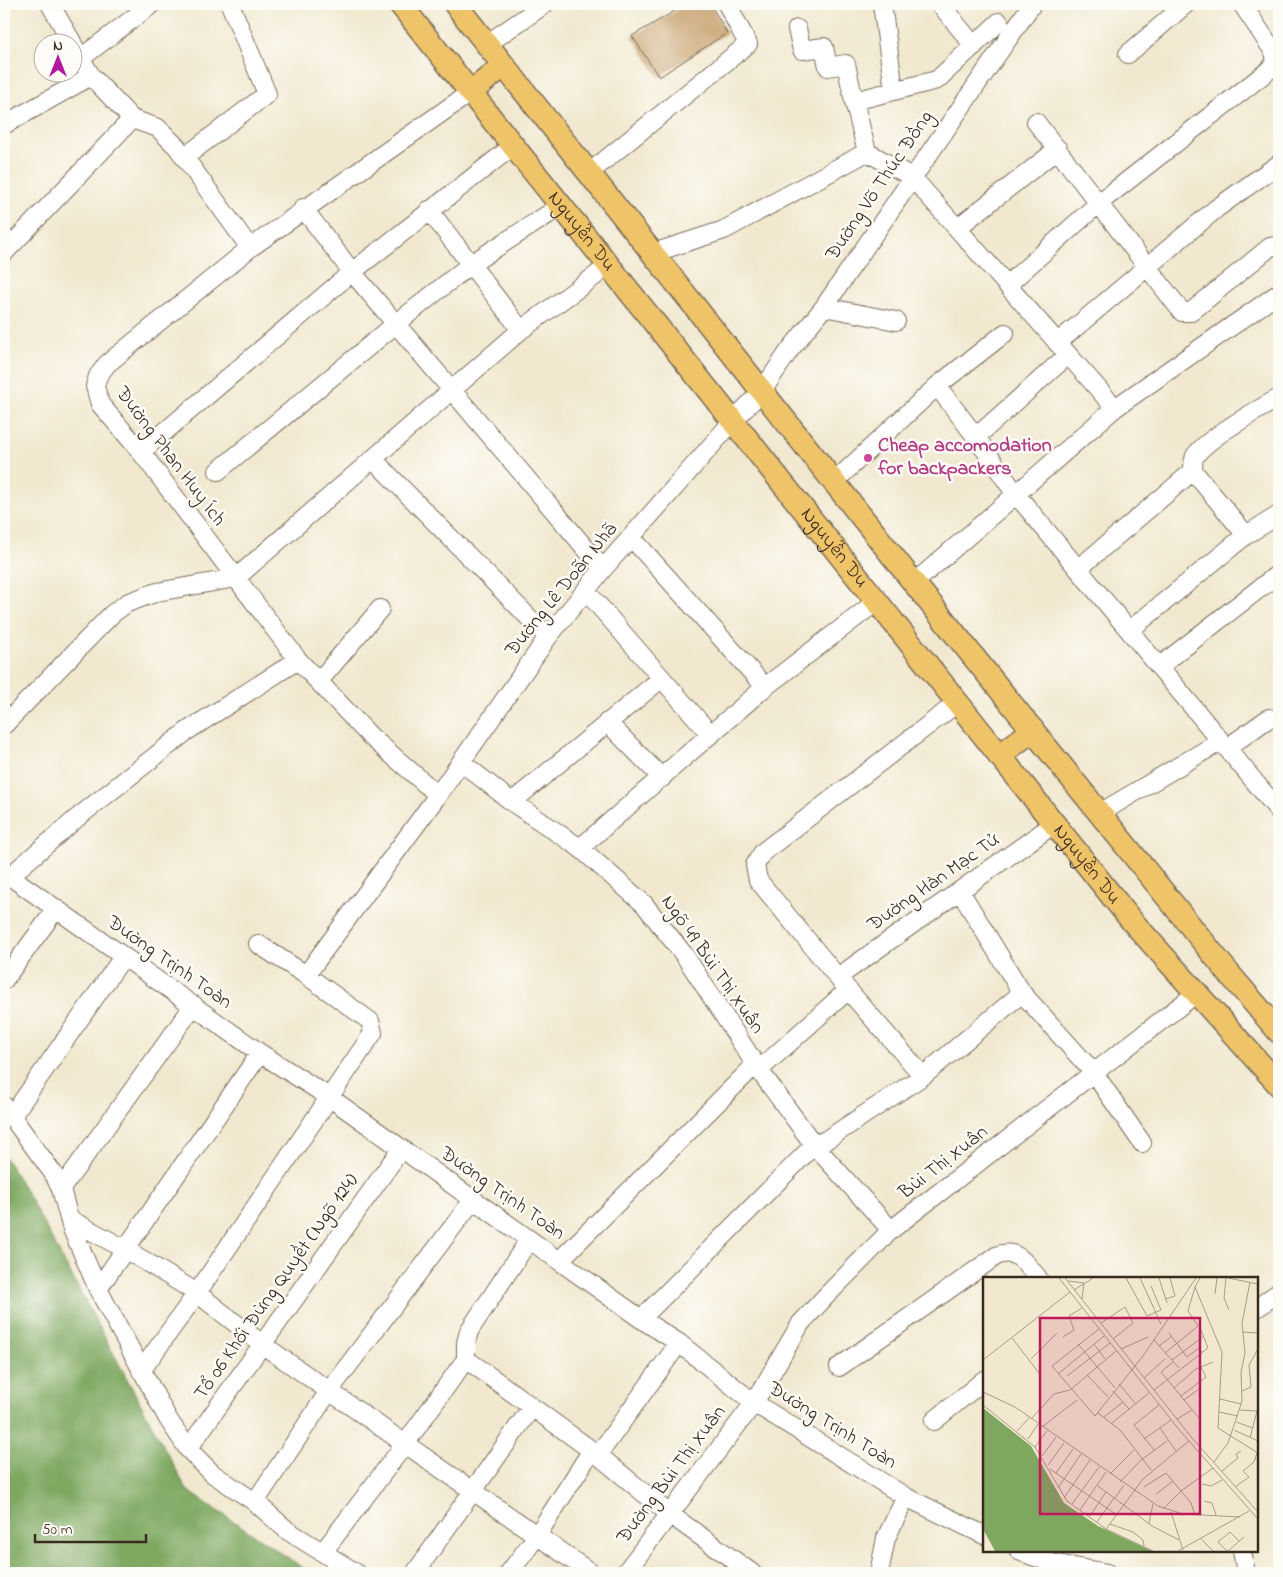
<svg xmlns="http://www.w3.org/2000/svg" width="1283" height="1577" font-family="'Indie Flower',sans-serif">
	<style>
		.forest { fill: #7ea860; stroke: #5c693f }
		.building { fill: #c8a270 }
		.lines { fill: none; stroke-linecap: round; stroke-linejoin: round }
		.minor-casing { stroke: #7b6c5c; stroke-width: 20 }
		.major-casing { stroke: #7b6c5c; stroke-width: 25 }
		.minor { stroke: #fff; stroke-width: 18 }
		.major { stroke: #efc469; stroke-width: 22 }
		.hotel-dot { fill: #d1479c; stroke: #fdfcf7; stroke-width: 2 }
		.labels { text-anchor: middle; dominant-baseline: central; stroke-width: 5; stroke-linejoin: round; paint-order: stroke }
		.street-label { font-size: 20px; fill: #3b2a1e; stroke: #fdfcf7 }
		.hotel-label { font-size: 20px; font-weight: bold; fill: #b23c85; stroke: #fdfcf7; text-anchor: start }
		.inset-road { fill: none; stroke: #a89c88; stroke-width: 1 }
		.view { fill: #c2185b; fill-opacity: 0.15; stroke: #c2185b; stroke-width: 2.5 }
		.inset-edge { fill: none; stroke: #3b2a1e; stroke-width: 2.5 }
	</style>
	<rect width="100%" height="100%" fill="#fdfcf7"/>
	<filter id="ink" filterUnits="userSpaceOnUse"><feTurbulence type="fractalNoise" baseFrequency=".02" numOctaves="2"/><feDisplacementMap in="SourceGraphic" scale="10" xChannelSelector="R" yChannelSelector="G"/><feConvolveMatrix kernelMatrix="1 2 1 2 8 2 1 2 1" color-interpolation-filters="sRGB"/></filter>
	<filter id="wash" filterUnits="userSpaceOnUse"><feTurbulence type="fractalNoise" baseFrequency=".0096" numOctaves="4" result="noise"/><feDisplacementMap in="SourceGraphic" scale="20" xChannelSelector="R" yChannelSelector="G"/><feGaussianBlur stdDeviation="1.12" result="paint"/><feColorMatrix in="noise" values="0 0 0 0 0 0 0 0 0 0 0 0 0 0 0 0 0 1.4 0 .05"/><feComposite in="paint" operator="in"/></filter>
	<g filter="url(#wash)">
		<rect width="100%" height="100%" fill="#f1e8cf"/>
		<path class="forest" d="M4 1156 26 1191 187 1490 311 1573H4Z"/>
		<g id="blocks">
			<path class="building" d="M687 4H710L727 33 659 77 632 36Z"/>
		</g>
	</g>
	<g filter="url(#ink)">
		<use href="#blocks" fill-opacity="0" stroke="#7b6c5c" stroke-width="1"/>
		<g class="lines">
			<g class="minor-casing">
				<path id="minor" d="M50 4 72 42
					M882 4 894 90
					M940 4 974 46
					M999 22 937 80 854 101 867 152 912 177 1115 408
					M797 29 802 50 824 47 828 67 846 64 854 101
					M72 43 91 76 132 119 158 128 177 147 250 248
					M487 44 545 4
					M1128 54 1186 4
					M81 58 152 4
					M1036 122 1182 312H1191L1270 247 1279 245
					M4 125 91 76
					M185 157 267 94 230 4
					M589 173 748 44 727 4
					M303 208 352 272 603 569
					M429 210 521 330
					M957 228 1058 149
					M4 253 132 119
					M653 253 724 230 867 152
					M1007 285 1099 203 1273 67 1276 55 1242 4
					M824 307 896 321
					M1057 343 1217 208 1279 164
					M1068 355 976 437 1015 493 1279 811
					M937 386 976 437
					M141 452 352 272 513 146
					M373 459 548 637
					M218 471 397 323 471 264 561 206
					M834 482 937 386 1005 333
					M1246 535 1193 471C1193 466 1193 460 1195 456 1206 439 1260 408 1279 398
					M631 537 765 687
					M1079 568 1193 471
					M914 583 1115 408 1279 293
					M587 592 711 735
					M1130 630 1246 535 1279 515
					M1160 666 1278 574
					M319 681 380 609
					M607 722 662 778
					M4 725 112 614 127 603 157 592 236 578 521 330 610 265
					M1227 748 1269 718
					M461 762 512 802 580 848 644 904 685 956 759 1070 814 1145 891 1230
					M438 795 370 736 298 660 141 452 100 404 95 386 98 376 107 364 250 248 471 92
					M512 802 662 678
					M1100 813 1221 741
					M580 848 765 687 876 602
					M4 872 260 1053 329 1097 641 1319 679 1343 754 1403 906 1497 984 1535
					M10 876 77 818 187 731 298 660
					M960 891 1022 993 1094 1073 1142 1143
					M306 975 438 795 548 637 603 569 732 422 762 391 789 351 824 307 1032 4
					M838 977 1054 824
					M4 980 56 909
					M759 1070 848 990
					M923 1076 848 990 758 880 755 865 763 852 957 703
					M4 1106 53 1173 61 1189 72 1229 98 1289 168 1419 188 1449 213 1474 255 1502 288 1531 356 1573
					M12 1116 123 957
					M61 1189 194 1005
					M69 1219 125 1249 197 1293 263 1345 591 1573
					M560 1260 756 1064
					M98 1289 260 1053
					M1257 1308 1279 1292
					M641 1319 814 1145 826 1140 923 1076 1022 993
					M466 1359 598 1455 668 1513 752 1573
					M839 1367 996 1256C1017 1247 1026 1264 1038 1278
					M141 1371 197 1293 373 1033 370 1021 306 975 258 944
					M934 1421 984 1380
					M188 1449 401 1149
					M598 1455 679 1343
					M255 1502 329 1391 473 1200
					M1019 1551 1052 1563 1107 1573
					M1242 1551 1246 1573
					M323 1552 405 1444 466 1359V1343L469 1331 529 1240
					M415 1573 532 1407
					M509 1573 536 1537 592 1450
					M625 1573 754 1403 801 1323 826 1296 891 1230 1198 992
					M879 1573 886 1538 906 1497"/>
			</g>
			<g class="major-casing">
				<g id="major">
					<path id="s1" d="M400 4 1131 920 1279 1085"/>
					<path d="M455 4 914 583 1226 970 1279 1032"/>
					<path d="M471 92 503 66"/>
					<path d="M999 756 1033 730"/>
				</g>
			</g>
			<use href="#minor" class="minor"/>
			<use href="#major" class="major"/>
		</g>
	</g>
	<circle class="hotel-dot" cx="868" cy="458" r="5"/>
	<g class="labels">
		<g class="street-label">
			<text transform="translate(880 186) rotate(-56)">Đường Võ Thúc Đồng</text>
			<text stroke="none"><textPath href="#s1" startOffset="291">Nguyễn Du</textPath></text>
			<text transform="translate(170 457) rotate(53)">Đường Phan Huy Ích</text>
			<text stroke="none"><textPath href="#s1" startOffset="696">Nguyễn Du</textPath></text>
			<text transform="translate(562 590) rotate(-51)">Đường Lê Doãn Nhã</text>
			<text stroke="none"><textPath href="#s1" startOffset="1101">Nguyễn Du</textPath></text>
			<text transform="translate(934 883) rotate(-35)">Đường Hàn Mạc Tử</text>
			<text transform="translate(169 963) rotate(35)">Đường Trịnh Toàn</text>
			<text transform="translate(712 965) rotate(55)">Ngõ 49 Bùi Thị Xuân</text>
			<text transform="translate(944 1163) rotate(-38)">Bùi Thị Xuân</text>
			<text transform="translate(502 1194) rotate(35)">Đường Trịnh Toàn</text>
			<text transform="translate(277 1287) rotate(-55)">Tổ 06 Khối Đừng Quyềt (Ngõ 124)</text>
			<text transform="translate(832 1426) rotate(32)">Đường Trịnh Toàn</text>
			<text transform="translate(672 1475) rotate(-53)">Đường Bùi Thị Xuân</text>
		</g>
		<g class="hotel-label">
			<text x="878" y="446">Cheap accomodation<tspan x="878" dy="23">for backpackers</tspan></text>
		</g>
	</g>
	<g transform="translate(983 1277)">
		<rect width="275" height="275" fill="#f1e8cf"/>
		<path d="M0 131 48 169 81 226 115 249 169 274H12L0 252Z" fill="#7ea860"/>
		<path class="inset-road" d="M76 1 198 155 275 242M82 1 209 161 275 235M143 1 164 39 178 33 168 9M157 1 178 47M176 1 184 26M217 1 212 10 239 75 235 151 275 176M243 1 241 21 246 33M245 1 275 7M85 4 101 6 99 22M91 13 110 1M232 17 234 1M182 22 192 19 187 1M118 46 142 30 150 46 130 62M116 52 69 89 112 139 160 79 213 1M259 55 275 56M186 56 204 80 216 71 219 75M80 60 91 53 86 39 99 31M29 61 56 96M171 63 196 91M95 67 132 111M111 67 122 82M176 69 189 59M138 72 165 60M182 76 215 49 205 34 212 10M48 82 74 56M0 83 87 15M189 83 221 59M190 85 178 95 216 141M75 97 121 59M104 98 125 120M84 99 127 66M161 101 182 82M136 107 152 126M191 111 213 92 230 85M171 113 225 71 216 48M130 114 146 132M259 114 268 110 266 88 275 72M0 115 32 130 175 229 200 237 257 240M198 119 223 100 218 90M237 122 258 127M201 123 216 112M0 128 52 170 84 224 123 252 170 274M257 133 274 134M236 135 255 139M115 136 137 153 168 193M121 140 140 125M48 142 71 117 87 113 133 74M194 142 209 133M253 145 270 151M129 146 166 116M59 150 94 123M177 151 193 174M251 153 275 164M34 154 46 141M267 161 274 134M45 162 55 147M161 162 188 143M52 170 64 154M172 174 151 148 176 128M59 179 73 160M231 185 245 166 259 124 258 95 262 76 259 46 267 5M65 188 81 166M67 192 134 238M239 194 255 181 253 177 258 174M73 196 90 172M127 197 151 173M137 205 158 183 184 164M219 207 228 209 239 203M115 209 169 249 196 263M161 210 183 196 208 226 212 238M252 210 266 200 260 194 271 185 274 176M75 211 98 177M173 217 190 204M81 221 107 183M132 221 141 208M221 224 229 226 233 238M89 227 116 190M180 232 198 214 230 191M97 233 123 195M188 235 200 273M107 239 123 215M114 245 131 221M166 246 170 227M127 247 150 255 160 263 161 269M123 252 160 202 206 164M218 262 230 274M195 274 266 234M244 274 235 265 247 255 256 264M245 274 261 260"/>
		<path class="view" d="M57 41H217V237H57Z"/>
		<rect width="275" height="275" class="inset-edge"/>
	</g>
	<rect width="1283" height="1577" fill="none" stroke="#fdfcf7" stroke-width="20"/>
	<g transform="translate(58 58)"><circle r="24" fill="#fdfcf7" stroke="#afa8a0"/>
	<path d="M0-4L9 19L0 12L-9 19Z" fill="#b5179e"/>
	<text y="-8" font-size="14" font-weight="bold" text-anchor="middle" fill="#3b2a1e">N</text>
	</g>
	<path d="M35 1534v8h111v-8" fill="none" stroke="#3b2a1e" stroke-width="2.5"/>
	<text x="42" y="1534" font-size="15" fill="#3b2a1e" stroke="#fdfcf7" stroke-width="4" paint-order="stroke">50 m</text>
</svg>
